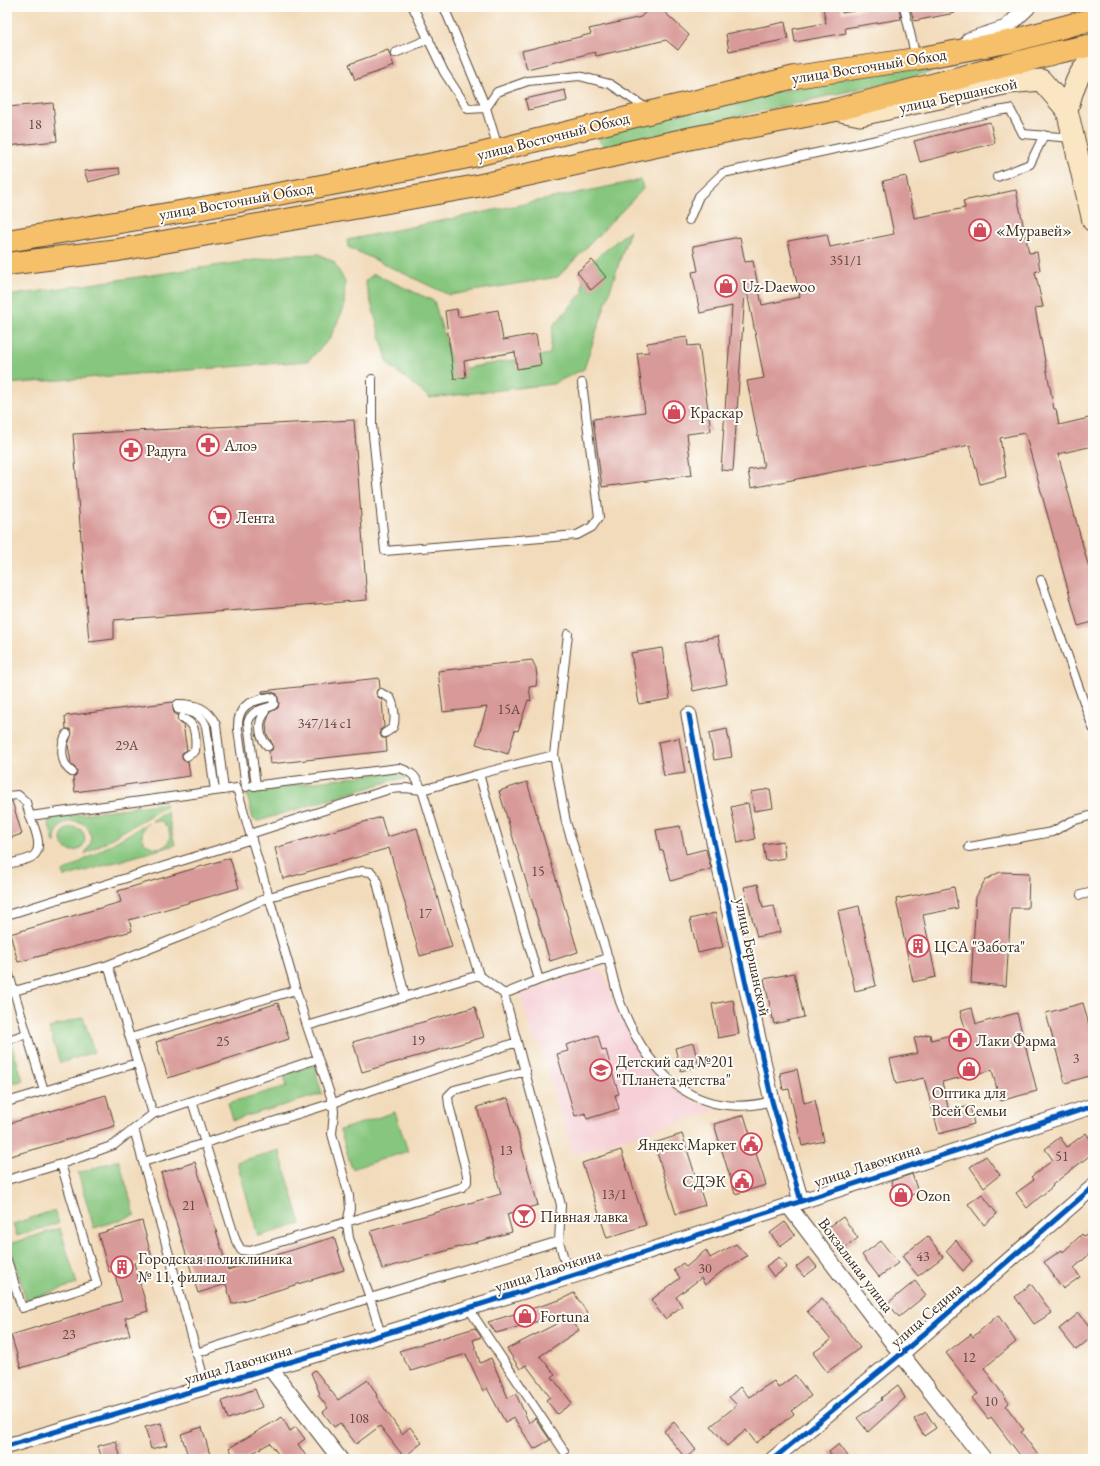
<svg xmlns="http://www.w3.org/2000/svg" width="1100" height="1466" font-family="'EB Garamond',serif">
	<style>
		.built { fill: #f6cfd7 }
		.green { fill: #86c67e; stroke: #60784e }
		.building { fill: #d89a98 }
		.lines { fill: none; stroke-linecap: round; stroke-linejoin: round }
		.lane-casing { stroke: #564536; stroke-width: 10 }
		.street-casing { stroke: #564536; stroke-width: 17 }
		.secondary-casing { stroke: #564536; stroke-width: 23 }
		.highway-casing { stroke: #564536; stroke-width: 24 }
		.lane { stroke: #fff; stroke-width: 8 }
		.street { stroke: #fff; stroke-width: 15 }
		.secondary { stroke: #fbe6c4; stroke-width: 21 }
		.highway { stroke: #f6c06b; stroke-width: 22 }
		.cycleway-casing { stroke: #fdfcf7; stroke-width: 8 }
		.cycleway { stroke: #0057b8; stroke-width: 5 }
		.labels { text-anchor: middle; dominant-baseline: central; stroke-width: 4; stroke-linejoin: round; paint-order: stroke }
		.number-label { font-size: 14px; fill: #62463c }
		.street-label { font-size: 16px; fill: #3b2a1e; stroke: #fdfcf7 }
		.poi-label { font-size: 16px; fill: #3b2a1e; stroke: #fdfcf7; text-anchor: start }
	</style>
	<rect width="100%" height="100%" fill="#fdfcf7"/>
	<filter id="ink" filterUnits="userSpaceOnUse"><feTurbulence type="fractalNoise" baseFrequency=".025" numOctaves="2"/><feDisplacementMap in="SourceGraphic" scale="8" xChannelSelector="R" yChannelSelector="G"/><feConvolveMatrix kernelMatrix="1 2 1 2 8 2 1 2 1" color-interpolation-filters="sRGB"/></filter>
	<filter id="wash" filterUnits="userSpaceOnUse"><feTurbulence type="fractalNoise" baseFrequency=".012" numOctaves="4" result="noise"/><feDisplacementMap in="SourceGraphic" scale="16" xChannelSelector="R" yChannelSelector="G"/><feGaussianBlur stdDeviation="0.9" result="paint"/><feColorMatrix in="noise" values="0 0 0 0 0 0 0 0 0 0 0 0 0 0 0 0 0 1.4 0 .05"/><feComposite in="paint" operator="in"/></filter>
	<g filter="url(#wash)">
		<rect width="100%" height="100%" fill="#f2dbbb"/>
		<path class="built" d="M597 969 604 974 618 1014 646 1059 664 1081 678 1093 695 1102 717 1110 573 1155 540 1043 535 1044 520 993Z"/>
		<path class="green" d="M1093 27V33L889 82 604 147 599 141 602 133 743 99Z
			M641 180 643 189 558 277 449 295 348 247 347 240Z
			M630 230 584 369 553 384 430 398 388 364 365 281 374 274 434 301 454 370 550 354 553 326 583 292 582 270Z
			M319 254 334 262 345 282 344 308 329 340 308 361 7 384V296L290 255Z
			M398 771 406 773V779L394 780 258 821 253 819 247 794 250 791Z
			M165 803 166 806 85 854C86 850 91 846 91 840 92 815 55 814 55 842H54L48 822 52 818Z
			M167 811 175 845 64 877 63 872 148 823C124 848 180 861 168 828L161 821H152Z
			M61 839a12 12 0 1 1 24 0a12 12 0 1 1-24 0Z
			M83 1017 94 1052 60 1063 49 1028Z
			M12 1046 23 1080 9 1085 7 1079V1047Z
			M314 1065 322 1094 233 1120 228 1103 287 1086 284 1074Z
			M395 1112 408 1151 352 1169 340 1130Z
			M279 1150 301 1224 258 1236 237 1162Z
			M119 1160 135 1215 94 1228 78 1173Z
			M55 1210 59 1223 17 1236 13 1224Z
			M60 1228 77 1284 26 1300 9 1244Z"/>
		<g id="blocks">
			<path class="building" d="M650 7H659L689 35 678 50 666 40 596 56 595 52 527 69 522 51 591 34 589 29 641 17Z
				M823 7H841L842 13 877 7H899L901 19 845 28 846 33 795 42 793 29 826 23Z
				M910 7H954L955 13 914 21Z
				M785 22 788 39 729 51 726 34Z
				M388 50 394 66 355 80 349 64Z
				M565 90 567 101 528 110 525 99Z
				M53 103 57 141 7 146V107Z
				M990 122 995 143 920 162 914 141Z
				M119 168 120 174 88 182 84 171Z
				M906 176 914 218 965 208 963 201 1016 190 1029 253 1037 252 1040 270 1035 272 1043 307 1035 308 1054 409H1056L1059 425 1093 417V446L1058 454 1093 583V622L1078 626 1025 433 1000 438 1006 477 980 484 970 445 751 488 748 470 764 467 747 381 764 378 747 292H745L733 471 721 470 732 306 700 313 692 272 698 271 693 246 740 237 745 262 753 261 762 305 800 297 788 241 827 234 830 247 894 234 883 181Z
				M592 260 606 277 591 290 577 272Z
				M457 309 458 317 498 310 503 340 536 334 541 365 517 369 515 352 464 361 466 377 454 379 445 311Z
				M687 337 688 346 699 345 711 431 687 434 692 475 602 487 593 419 645 412 637 353 649 352 647 343Z
				M354 420 367 600 114 620V639L89 642 73 434Z
				M718 636 727 684 693 691 684 643Z
				M662 648 670 699 639 704 631 653Z
				M532 660 536 668 537 678 536 686 529 687 531 701 528 700 518 731 515 730 508 754 476 744 487 707 443 712 438 671Z
				M379 678 380 688 377 690 376 693 378 697 382 700 384 727 380 730V734L382 738H386L387 751 270 764 269 751 272 750 273 745 267 734 266 724 270 712 278 708 279 703 277 694 271 692 262 693V691Z
				M173 702V710L174 713 178 715 177 720 183 725 187 750 182 753V757L184 761H188L190 776 75 792 73 777 76 775 77 771 71 763 68 745 72 733 70 729H66L65 716Z
				M727 729 732 757 714 760 709 733Z
				M679 738 685 773 664 776 658 742Z
				M527 782 578 952 550 961 499 791Z
				M770 789 773 808 754 811 751 792Z
				M7 801H12L22 834 7 839Z
				M748 803 755 839 738 843 731 807Z
				M381 817 387 837 417 828 452 947 420 956 389 848 283 879 275 848Z
				M680 826 686 854 706 849 711 869 671 881 663 850 660 851 656 830Z
				M783 841 785 858 766 861 763 844Z
				M230 858 239 888 129 920 132 931 18 962 10 934 121 902 118 891Z
				M1000 872 1029 873 1028 908H1011L1006 986 971 983 976 897 985 880Z
				M758 884 763 908 774 906 780 932 757 937 744 887Z
				M954 887 958 908 923 915 936 977 913 982 896 899Z
				M859 906 876 986 855 991 838 911Z
				M715 913 723 947 698 953 690 919Z
				M794 973 804 1017 774 1024 764 979Z
				M733 1000 739 1034 718 1038 712 1004Z
				M278 1003 289 1039 168 1078 156 1042Z
				M1083 1003 1093 1040V1075L1065 1083 1046 1013Z
				M475 1007 484 1037 362 1072 353 1042Z
				M972 1008 976 1024 1017 1013 1037 1091 1000 1101 992 1070 942 1082 949 1111 970 1106 974 1124 939 1134 924 1078 896 1084 890 1059 918 1053 914 1038 930 1034 931 1040 966 1031 960 1011Z
				M598 1035 602 1051 606 1050 613 1075 619 1094 615 1095 619 1109 587 1119 585 1113 575 1116 557 1054 568 1051 566 1045Z
				M693 1043 699 1066 681 1071 675 1048Z
				M797 1069 804 1103 815 1100 824 1141 802 1146 789 1089 783 1090 780 1073Z
				M106 1095 115 1126 7 1157V1124Z
				M508 1098 538 1205 507 1214 512 1232 382 1269 371 1231 501 1194 477 1107Z
				M744 1115 766 1185 735 1194 714 1124Z
				M1086 1133 1093 1143V1153L1052 1185 1053 1186 1027 1208 1016 1193 1034 1180 1031 1177 1053 1160 1045 1149 1060 1137 1067 1147Z
				M682 1134 705 1205 676 1214 654 1143Z
				M621 1150 646 1225 607 1238 582 1163Z
				M986 1156 1000 1175 984 1187 970 1167Z
				M195 1162 228 1270 334 1237 344 1270 232 1304 226 1284 198 1293 161 1173Z
				M912 1174 918 1192 898 1201 891 1181Z
				M982 1194 997 1214 984 1225 968 1204Z
				M843 1217 858 1238 841 1251 825 1230Z
				M142 1221 152 1258 134 1263 148 1311 125 1318 130 1335 21 1368 11 1335 122 1301 114 1271 109 1272 98 1234Z
				M785 1222 795 1235 780 1246 770 1233Z
				M1093 1228V1251L1074 1268 1080 1277 1063 1289 1044 1262 1062 1250 1063 1252 1082 1234 1084 1236Z
				M928 1236 943 1257 918 1276 902 1256Z
				M956 1240 972 1261 963 1271 946 1251Z
				M881 1241 898 1263 879 1277 862 1255Z
				M736 1244 747 1256 721 1272 705 1285 701 1278 676 1297 682 1306 665 1319 651 1300 680 1278 674 1270 683 1263 686 1267 706 1250 710 1258Z
				M779 1257 787 1267 774 1277 766 1266Z
				M809 1257 817 1267 804 1277 796 1267Z
				M915 1281 926 1295 899 1317 888 1303Z
				M1031 1284 1052 1313 1034 1324 1015 1297Z
				M574 1293 588 1314 574 1324 579 1330 540 1356 555 1375 552 1377 572 1403 557 1414 546 1400 550 1397 526 1365 520 1369 507 1349 560 1322 557 1316 496 1333 488 1322 560 1300Z
				M822 1298 836 1315 860 1348 827 1372 813 1353 831 1340 807 1311Z
				M1079 1313 1093 1331V1336L1076 1350 1059 1329Z
				M998 1315 1016 1342 984 1368 1009 1403 1006 1406 1024 1430 1021 1432 1041 1459H1023L991 1417 988 1419 972 1398 978 1394 946 1353 971 1334 973 1337Z
				M475 1328 481 1337 473 1340 480 1363 491 1358 508 1398 516 1394 529 1423 535 1418 550 1440 534 1449 514 1418 505 1422 487 1388 483 1391 466 1354 411 1371 399 1351Z
				M315 1370 338 1400 368 1380 377 1395 376 1396 402 1434 410 1427 422 1443 404 1457 380 1426 356 1444 340 1423 334 1427 323 1412 328 1408 318 1395 320 1394 311 1373Z
				M795 1375 811 1396 791 1411 794 1414 756 1443 746 1430 727 1446 711 1426 737 1405 729 1397 740 1387 749 1397 774 1381 778 1388Z
				M898 1385 905 1398 868 1432 857 1418 882 1400 881 1398Z
				M255 1389 262 1407 228 1419 222 1401Z
				M926 1412 936 1428 924 1436 914 1419Z
				M282 1417 290 1431 296 1427 305 1439 298 1444 308 1459H282L270 1443 242 1459H236L229 1448Z
				M674 1422 696 1450 685 1458 664 1431Z
				M161 1423 167 1445 151 1449 145 1427Z
				M202 1427 210 1455 197 1459H189L181 1434Z
				M116 1441 121 1459H102L98 1446Z
				M839 1444 850 1459H834L829 1452Z"/>
		</g>
	</g>
	<g filter="url(#ink)">
		<use href="#blocks" fill-opacity="0" stroke="#564536" stroke-width="1"/>
		<g class="lines">
			<g class="lane-casing">
				<path id="lane" d="M413 7 444 72 468 109 486 108 444 7
					M904 7 916 58
					M395 53 429 39
					M498 148 486 108 497 92 528 81 579 76 610 84 649 110
					M997 177 1030 164 1044 135
					M689 220 699 196 723 173 877 140 997 111 1010 109 1023 134 1073 138
					M372 379V425L385 551 577 535 592 527 599 517 582 383
					M1041 580 1093 728
					M381 693C384 695 387 696 390 698 394 703 396 721 393 727 391 730 388 731 385 733
					M265 713C257 722 259 738 268 746
					M182 718C185 720 189 721 191 724 196 729 196 744 195 751L187 756
					M67 734C60 745 60 764 72 772
					M554 755 568 634
					M252 786 399 768C413 772 416 777 422 790
					M246 787 238 729C237 705 250 701 270 697L273 698 274 704 272 706C261 710 252 710 248 722L256 786
					M215 791 206 726C201 713 191 712 178 709L177 705 178 704C196 704 208 708 216 725L224 790
					M7 796 18 795 26 802 30 816 237 788 250 834
					M969 847 1052 832 1072 821 1093 815
					M7 864C15 862 25 861 32 857 45 849 34 827 30 816
					M1081 895 1093 892
					M7 915 252 839
					M608 958C612 972 615 988 620 1002 646 1070 693 1122 772 1101
					M108 965 130 1038
					M7 968 44 1091
					M479 975 307 1026 333 1103 517 1042
					M14 991 108 965 187 934 269 897 296 990
					M504 994 539 980 479 774 554 755 566 822 608 958 539 980
					M405 996 376 878 371 872 362 871 269 897 250 834 390 789 405 788 422 790
					M307 1026 296 990 130 1038 153 1114 317 1059
					M7 1040 27 1034
					M192 1101 205 1143 333 1103 334 1112 332 1134 349 1196 350 1209 347 1223 349 1238 370 1298 381 1335
					M7 1102 137 1063
					M134 1129 143 1162
					M7 1180 61 1164 114 1145 153 1114
					M559 1241 569 1277
					M7 1260 22 1308 97 1284 61 1164
					M469 1309 564 1451
					M196 1353 370 1298 559 1241 561 1205 504 994 479 975 422 790 479 774
					M206 1386 143 1162 205 1143 236 1241 241 1250 250 1251 463 1187 467 1182V1175L449 1105 448 1096 454 1090 526 1071"/>
			</g>
			<g class="street-casing">
				<path id="street" d="M969 40 1006 28 1028 7
					M689 715 705 801 772 1101 801 1201
					M788 1205 901 1354 984 1459
					M270 1368 340 1459
					M7 1446 381 1335 569 1277 1093 1106
					M773 1459 901 1354 1093 1187"/>
			</g>
			<g class="secondary-casing">
				<path id="secondary" d="M836 110 860 115 1009 83 1041 80 1067 110 1093 221
					M1067 110C1073 91 1076 72 1093 60"/>
			</g>
			<g class="highway-casing">
				<path id="highway" d="M7 241 197 209 348 181 468 157 795 77 916 59 1012 41 1093 19
					M7 264 118 250 477 186 692 138 836 110 1058 52 1093 45"/>
			</g>
			<use href="#lane" class="lane"/>
			<use href="#street" class="street"/>
			<use href="#secondary" class="secondary"/>
			<use href="#highway" class="highway"/>
			<g class="cycleway-casing">
				<path id="cycleway" d="M689 715 705 801 772 1101 801 1201
					M7 1446 381 1335 569 1277 1093 1106
					M773 1459 901 1354 1093 1187"/>
			</g>
			<use href="#cycleway" class="cycleway"/>
		</g>
	</g>
	<defs>
		<g id="shop-ring" transform="scale(1.15)"><circle r="9.5" fill="#fdfcf7" stroke="#d1495b" stroke-width="1.5"/><path d="M-5-2.5h2.3a2.7 3.5 0 0 1 5.4 0H5L5.5 6h-11ZM-1.5-2.5h3a1.5 2.3 0 0 0-3 0Z" fill="#d1495b"/></g>
		<g id="pharmacy-ring" transform="scale(1.15)"><circle r="9.5" fill="#fdfcf7" stroke="#d1495b" stroke-width="1.5"/><path d="M-2-6h4v4h4v4h-4v4h-4v-4h-4v-4h4Z" fill="#d1495b"/></g>
		<g id="supermarket-ring" transform="scale(1.15)"><circle r="9.5" fill="#fdfcf7" stroke="#d1495b" stroke-width="1.5"/><path d="M-6-5.5h2.5l.6 2H6L4.5 2H-2.5L-4.4-4H-6ZM-1.5 3.2a1.3 1.3 0 1 0 .1 0ZM3 3.2a1.3 1.3 0 1 0 .1 0Z" fill="#d1495b"/></g>
		<g id="building-ring" transform="scale(1.15)"><circle r="9.5" fill="#fdfcf7" stroke="#d1495b" stroke-width="1.5"/><path d="M-4-6H4V6H1V3H-1V6H-4ZM-2.5-4.3h1.7v1.8h-1.7ZM.8-4.3h1.7v1.8H.8ZM-2.5-1h1.7V.8h-1.7ZM.8-1h1.7V.8H.8Z" fill="#d1495b"/></g>
		<g id="school-ring" transform="scale(1.15)"><circle r="9.5" fill="#fdfcf7" stroke="#d1495b" stroke-width="1.5"/><path d="M0-5L7-2L0 1L-7-2ZM-4 1L0 2.5L4 1V4Q0 6-4 4Z" fill="#d1495b"/></g>
		<g id="civic-ring" transform="scale(1.15)"><circle r="9.5" fill="#fdfcf7" stroke="#d1495b" stroke-width="1.5"/><path d="M-.6-6.5H3V-4.5H.6V-3L4-1V1h2V6H-6V1h2V-1L-.6-3ZM-1.2 2.5V6h2.4V2.5Z" fill="#d1495b"/></g>
		<g id="bar-ring" transform="scale(1.15)"><circle r="9.5" fill="#fdfcf7" stroke="#d1495b" stroke-width="1.5"/><path d="M-6-5H6L.8 .8V4.5H3.5V6h-7V4.5H-.8V.8Z" fill="#d1495b"/></g>
	</defs>
	<g fill-rule="evenodd">
		<use href="#shop-ring" x="980" y="230"/>
		<use href="#shop-ring" x="726" y="286"/>
		<use href="#shop-ring" x="674" y="412"/>
		<use href="#pharmacy-ring" x="208" y="445"/>
		<use href="#pharmacy-ring" x="131" y="450"/>
		<use href="#supermarket-ring" x="220" y="517"/>
		<use href="#building-ring" x="918" y="946"/>
		<use href="#pharmacy-ring" x="960" y="1040"/>
		<use href="#shop-ring" x="969" y="1069"/>
		<use href="#school-ring" x="601" y="1070"/>
		<use href="#civic-ring" x="751" y="1144"/>
		<use href="#civic-ring" x="742" y="1181"/>
		<use href="#shop-ring" x="901" y="1195"/>
		<use href="#bar-ring" x="524" y="1216"/>
		<use href="#building-ring" x="122" y="1267"/>
		<use href="#shop-ring" x="525" y="1316"/>
	</g>
	<g class="labels">
		<g class="number-label">
			<text x="35" y="124">18</text>
			<text x="846" y="260">351/1</text>
			<text x="509" y="709">15А</text>
			<text x="325" y="723">347/14 с1</text>
			<text x="127" y="745">29А</text>
			<text x="538" y="871">15</text>
			<text x="425" y="913">17</text>
			<text x="418" y="1040">19</text>
			<text x="223" y="1041">25</text>
			<text x="1076" y="1058">3</text>
			<text x="506" y="1150">13</text>
			<text x="1062" y="1156">51</text>
			<text x="614" y="1194">13/1</text>
			<text x="189" y="1205">21</text>
			<text x="923" y="1256">43</text>
			<text x="705" y="1268">30</text>
			<text x="69" y="1334">23</text>
			<text x="969" y="1357">12</text>
			<text x="991" y="1401">10</text>
			<text x="359" y="1418">108</text>
		</g>
		<g class="street-label">
			<text transform="translate(869 66) rotate(-9)">улица Восточный Обход</text>
			<text transform="translate(958 95) rotate(-12)">улица Бершанской</text>
			<text transform="translate(553 136) rotate(-14)">улица Восточный Обход</text>
			<text transform="translate(236 201) rotate(-10)">улица Восточный Обход</text>
			<text transform="translate(753 957) rotate(78)">улица Бершанской</text>
			<text transform="translate(867 1165) rotate(-18)">улица Лавочкина</text>
			<text transform="translate(856 1265) rotate(53)">Вокзальная улица</text>
			<text transform="translate(548 1270) rotate(-18)">улица Лавочкина</text>
			<text transform="translate(926 1315) rotate(-41)">улица Седина</text>
			<text transform="translate(238 1364) rotate(-16)">улица Лавочкина</text>
		</g>
		<g class="poi-label">
			<text x="996" y="230">«Муравей»</text>
			<text x="742" y="286">Uz-Daewoo</text>
			<text x="690" y="412">Краскар</text>
			<text x="224" y="445">Алоэ</text>
			<text x="146" y="450">Радуга</text>
			<text x="236" y="517">Лента</text>
			<text x="934" y="946">ЦСА "Забота"</text>
			<text x="976" y="1040">Лаки Фарма</text>
			<text x="616" y="1061">Детский сад №201<tspan x="616" dy="18">"Планета детства"</tspan></text>
			<text x="969" y="1092" text-anchor="middle">Оптика для<tspan x="969" dy="18">Всей Семьи</tspan></text>
			<text x="736" y="1144" text-anchor="end">Яндекс Маркет</text>
			<text x="726" y="1181" text-anchor="end">СДЭК</text>
			<text x="916" y="1195">Ozon</text>
			<text x="540" y="1216">Пивная лавка</text>
			<text x="138" y="1258">Городская поликлиника<tspan x="138" dy="18">№ 11, филиал</tspan></text>
			<text x="540" y="1316">Fortuna</text>
		</g>
	</g>
	<rect width="1100" height="1466" fill="none" stroke="#fdfcf7" stroke-width="24"/>
</svg>
